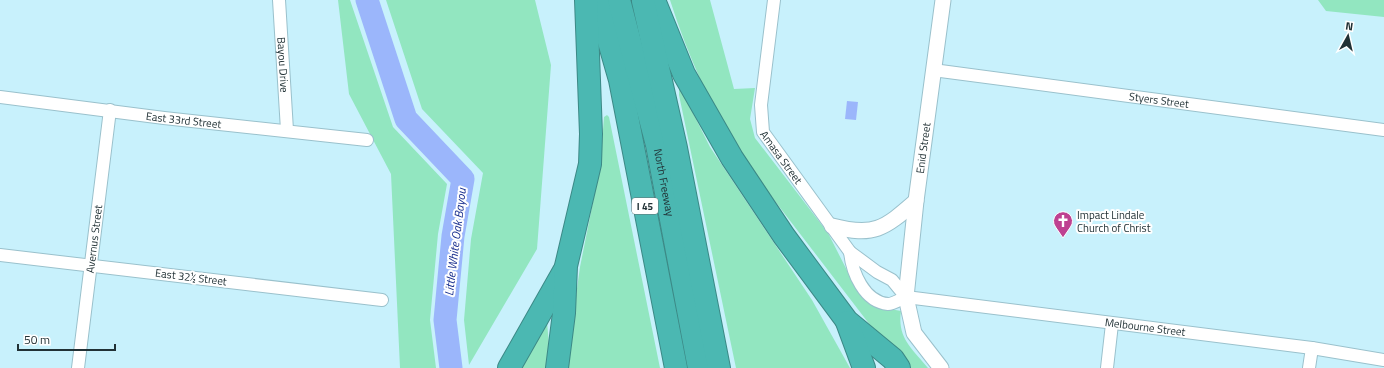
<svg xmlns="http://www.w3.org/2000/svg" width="1384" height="368" font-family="'Titillium Web',sans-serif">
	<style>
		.green { fill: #92e6c0 }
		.water { fill: #9bb6fb }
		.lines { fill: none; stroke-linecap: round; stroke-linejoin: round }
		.river { stroke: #9bb6fb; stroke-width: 23 }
		.minor-casing { stroke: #9ac1cc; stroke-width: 14 }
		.tertiary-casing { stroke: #9ac1cc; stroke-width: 17 }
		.motorway-casing { stroke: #3c8986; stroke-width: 24 }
		.minor { stroke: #fff; stroke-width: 12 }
		.tertiary { stroke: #fff; stroke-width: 15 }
		.motorway { stroke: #4bb8b2; stroke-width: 22 }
		.labels { text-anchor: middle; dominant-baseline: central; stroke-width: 4; stroke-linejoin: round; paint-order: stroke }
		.shield { fill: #fff; stroke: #646f72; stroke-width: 1 }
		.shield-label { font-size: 10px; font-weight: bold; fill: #213135 }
		.street-label { font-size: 11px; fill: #213135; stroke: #fff }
		.poi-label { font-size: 11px; fill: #213135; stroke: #fff; text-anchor: start }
		.water-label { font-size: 12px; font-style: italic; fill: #1a308f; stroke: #fff }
	</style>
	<rect width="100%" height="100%" fill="#c8f1fc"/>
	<path class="green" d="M338 0H350L393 127 447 184 438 234 430 320 436 368H400L391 174 349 94Z
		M386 0H535L551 65 537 249 469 365 464 320 471 239 483 173 422 109Z
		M670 0H710L734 89 755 88 750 119 755 138 828 233 856 288 890 309 901 311C897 338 912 348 928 368H903L745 162C713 112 688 57 670 0Z
		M1318 0H1384V17L1326 11Z
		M679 85 710 147 812 300 850 368H736L679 95Z
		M607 115 609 117 660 368H566L580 267 600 167 604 117Z
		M547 322 549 344 546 368H518Z"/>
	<path class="water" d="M847 101 858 102 856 120 845 119Z"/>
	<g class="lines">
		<path class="river" d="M367 0 406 119 463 179 453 236 445 320 451 368"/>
		<g class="minor-casing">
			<g id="minor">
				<path id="s1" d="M279 0 287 130"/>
				<path id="s2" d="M774 0 761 105 763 132 850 252 877 272 892 280 906 297"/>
				<path id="s3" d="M933 70 1384 130"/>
				<path id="s4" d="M0 97 164 118 367 140"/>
				<path d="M850 252C852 272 864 302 888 304 893 304 901 299 906 297"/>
				<path d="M0 255 382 300"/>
				<path id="s5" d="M906 297 1312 348 1384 360"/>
				<path id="s6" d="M78 368 110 110"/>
				<path d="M1107 368 1112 324"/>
				<path d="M1309 368 1312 348"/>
			</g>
		</g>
		<g class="tertiary-casing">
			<g id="tertiary">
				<path d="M832 226C874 237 884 229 916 201"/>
				<path id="s7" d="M941 368 914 333 906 297 916 201 943 0"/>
			</g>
		</g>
		<g class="motorway-casing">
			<g id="motorway">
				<path d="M597 0 620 80 676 368"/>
				<path id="s8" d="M619 0 657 145 699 368"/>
				<path d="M654 0 684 74 732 158 784 236 847 321 893 359 899 368"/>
				<path d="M643 1 676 148 719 368"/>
				<path d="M847 322 864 368"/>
				<path d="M509 368 564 271"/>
				<path d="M557 368 564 313 566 266 590 164 591 134 586 0"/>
			</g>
		</g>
		<use href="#minor" class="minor"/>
		<use href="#tertiary" class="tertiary"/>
		<use href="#motorway" class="motorway"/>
	</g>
	<defs>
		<g id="church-pin" transform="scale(1)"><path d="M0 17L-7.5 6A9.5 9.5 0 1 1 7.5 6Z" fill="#be4191" stroke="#fff"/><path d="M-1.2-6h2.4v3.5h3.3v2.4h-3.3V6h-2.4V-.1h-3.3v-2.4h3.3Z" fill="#fff"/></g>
	</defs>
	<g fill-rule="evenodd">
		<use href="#church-pin" x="1063" y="221"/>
	</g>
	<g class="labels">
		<rect class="shield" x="632" y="198" width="26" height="16" rx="3"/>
		<g class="shield-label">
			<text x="645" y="206">I 45</text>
		</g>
		<g class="street-label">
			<text stroke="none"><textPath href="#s1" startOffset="65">Bayou Drive</textPath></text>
			<text stroke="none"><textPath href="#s3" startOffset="228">Styers Street</textPath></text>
			<text stroke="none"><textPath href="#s4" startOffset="185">East 33rd Street</textPath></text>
			<text stroke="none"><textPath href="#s7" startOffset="231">Enid Street</textPath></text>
			<text stroke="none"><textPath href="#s2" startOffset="164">Amasa Street</textPath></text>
			<text stroke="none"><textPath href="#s8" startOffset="188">North Freeway</textPath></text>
			<text stroke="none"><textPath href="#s6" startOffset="130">Avernus Street</textPath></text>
			<text transform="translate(191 277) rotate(7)">East 32½ Street</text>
			<text stroke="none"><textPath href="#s5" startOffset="241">Melbourne Street</textPath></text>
		</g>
		<g class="poi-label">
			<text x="1077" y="215">Impact Lindale<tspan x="1077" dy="13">Church of Christ</tspan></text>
		</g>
		<g class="water-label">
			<text transform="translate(455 242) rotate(-83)">Little White Oak Bayou</text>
		</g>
	</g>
	<g transform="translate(1348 36) rotate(8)" stroke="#ffffff" stroke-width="3" paint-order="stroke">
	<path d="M0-3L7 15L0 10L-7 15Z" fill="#213135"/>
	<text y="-6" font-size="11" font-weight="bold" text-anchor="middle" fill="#213135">N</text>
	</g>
	<path d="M18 344v6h97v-6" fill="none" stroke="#213135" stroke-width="2"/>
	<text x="24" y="344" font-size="12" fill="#213135" stroke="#ffffff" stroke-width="3" paint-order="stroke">50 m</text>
</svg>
